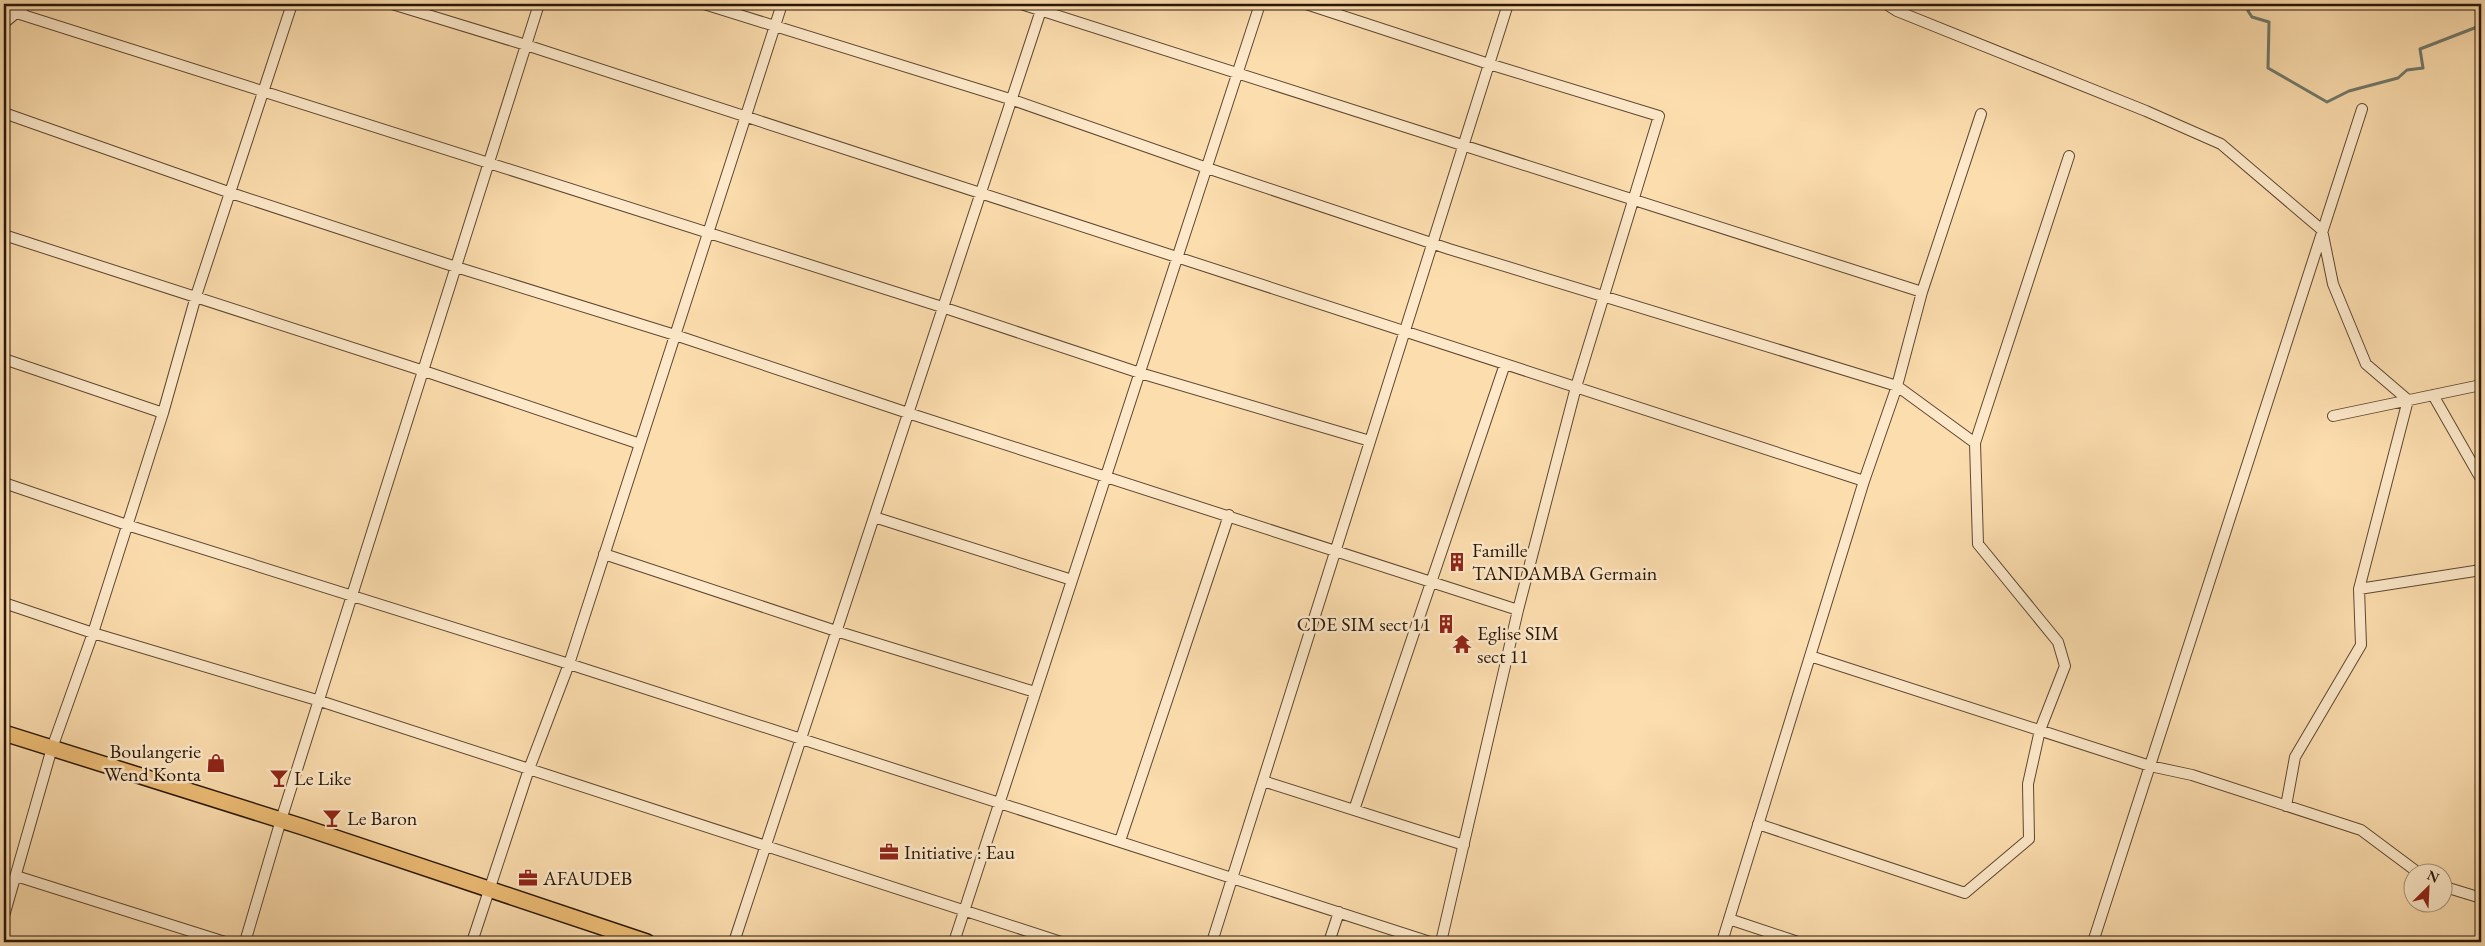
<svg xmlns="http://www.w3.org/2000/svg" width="2485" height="946" font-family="'EB Garamond',serif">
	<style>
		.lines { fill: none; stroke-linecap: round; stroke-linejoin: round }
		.stream { stroke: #70796c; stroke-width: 3 }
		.minor-casing { stroke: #5e4831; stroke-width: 12 }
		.highway-casing { stroke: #291707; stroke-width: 18 }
		.minor { stroke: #fde9ca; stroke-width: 10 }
		.highway { stroke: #eebe77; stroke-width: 15 }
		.labels { text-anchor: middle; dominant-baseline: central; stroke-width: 5; stroke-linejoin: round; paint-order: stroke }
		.poi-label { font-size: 20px; fill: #291707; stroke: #fde9ca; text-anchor: start }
	</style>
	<rect width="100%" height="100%" fill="#fcddae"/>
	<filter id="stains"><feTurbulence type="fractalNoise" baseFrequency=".004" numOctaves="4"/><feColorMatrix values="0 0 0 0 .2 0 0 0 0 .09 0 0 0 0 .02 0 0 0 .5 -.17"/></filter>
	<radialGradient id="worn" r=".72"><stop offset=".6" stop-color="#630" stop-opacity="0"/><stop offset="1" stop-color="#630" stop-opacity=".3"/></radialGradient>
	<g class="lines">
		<path class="stream" d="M2249 4 2248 11 2252 17 2269 22 2268 68 2327 102 2349 91 2398 78 2407 70 2423 68 2420 49 2477 27 2481 20"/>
		<g class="minor-casing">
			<path id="minor" d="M392 4 526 45 1864 481
				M704 4 1013 100 1207 168 1449 249 1897 386 1975 443 1978 544 2058 642 2065 666 2040 730 2028 784 2029 839 1965 893 1758 824
				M1021 4 1922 292
				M1306 4 1489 64 1659 116 1576 387 1518 610 1441 942
				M1886 4 1897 11 2146 111 2221 144 2322 230 2333 284 2366 364 2408 400 2359 589 2361 645 2295 757 2286 806
				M4 9 942 307 1140 373 1370 441
				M4 23 27 4
				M4 113 231 193 456 267 675 335 908 413 1518 610
				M4 235 424 371 640 444
				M4 359 163 413
				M2433 395 2481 479
				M2333 416 2481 385
				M1975 443 2069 156
				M4 483 127 525 569 664 1430 942
				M874 517 1072 580
				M604 554 836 631 1035 692
				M2359 589 2481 570
				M4 603 93 633 320 701 1061 942
				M1810 656 2150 766 2192 775 2361 830 2420 874
				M1263 781 1464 845
				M1354 810 1505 364
				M1120 841 1229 515
				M16 876 225 942
				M2442 886 2481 898
				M4 916 52 748 93 633 163 413 196 296 292 4
				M1729 919 1798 942
				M245 942 281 820 539 4
				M472 942 529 769 569 664 782 4
				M734 942 1043 4
				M954 942 1260 4
				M1212 942 1508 4
				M1329 942 1339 912
				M1722 942 1864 481 1897 386 1922 292 1981 114
				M2093 942 2362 109"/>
		</g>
		<g class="highway-casing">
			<path id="highway" d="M4 733 303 827 647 942"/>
		</g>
		<use href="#minor" class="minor"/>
		<use href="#highway" class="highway"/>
	</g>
	<defs>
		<g id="building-bare" transform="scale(1.5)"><path d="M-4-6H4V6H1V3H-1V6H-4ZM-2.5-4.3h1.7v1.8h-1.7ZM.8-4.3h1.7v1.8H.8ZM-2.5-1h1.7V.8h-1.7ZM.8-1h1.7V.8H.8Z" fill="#8f2418" stroke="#fde9ca" stroke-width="2.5" paint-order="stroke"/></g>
		<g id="temple-bare" transform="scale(1.5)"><path d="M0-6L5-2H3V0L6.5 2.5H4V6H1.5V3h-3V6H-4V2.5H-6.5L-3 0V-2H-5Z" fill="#8f2418" stroke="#fde9ca" stroke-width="2.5" paint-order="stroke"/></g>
		<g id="shop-bare" transform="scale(1.5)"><path d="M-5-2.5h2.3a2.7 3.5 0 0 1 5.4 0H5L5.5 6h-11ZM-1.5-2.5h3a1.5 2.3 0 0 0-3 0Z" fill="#8f2418" stroke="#fde9ca" stroke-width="2.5" paint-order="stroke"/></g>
		<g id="bar-bare" transform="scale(1.5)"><path d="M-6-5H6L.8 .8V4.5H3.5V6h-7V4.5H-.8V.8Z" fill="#8f2418" stroke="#fde9ca" stroke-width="2.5" paint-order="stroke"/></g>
		<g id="office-bare" transform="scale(1.5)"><path d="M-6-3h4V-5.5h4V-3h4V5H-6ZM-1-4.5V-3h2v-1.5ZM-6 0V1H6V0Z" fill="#8f2418" stroke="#fde9ca" stroke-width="2.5" paint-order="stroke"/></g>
	</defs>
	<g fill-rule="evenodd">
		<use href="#building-bare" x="1457" y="562"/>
		<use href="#building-bare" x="1446" y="624"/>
		<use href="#temple-bare" x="1462" y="644"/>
		<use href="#shop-bare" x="216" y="763"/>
		<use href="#bar-bare" x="279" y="778"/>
		<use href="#bar-bare" x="332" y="818"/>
		<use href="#office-bare" x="889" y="852"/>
		<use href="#office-bare" x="528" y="878"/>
	</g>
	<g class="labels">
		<g class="poi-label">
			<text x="1472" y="550">Famille<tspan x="1472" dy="23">TANDAMBA Germain</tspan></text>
			<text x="1431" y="624" text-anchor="end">CDE SIM sect 11</text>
			<text x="1477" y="633">Eglise SIM<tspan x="1477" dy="23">sect 11</tspan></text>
			<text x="201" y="751" text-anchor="end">Boulangerie<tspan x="201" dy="23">Wend Konta</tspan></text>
			<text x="294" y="778">Le Like</text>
			<text x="347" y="818">Le Baron</text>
			<text x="904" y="852">Initiative : Eau</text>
			<text x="543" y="878">AFAUDEB</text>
		</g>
	</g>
	<rect width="2485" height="946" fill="none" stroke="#fcddae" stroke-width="20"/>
	<rect x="5" y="5" width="2475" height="936" fill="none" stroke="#291707" stroke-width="2.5"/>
	<rect x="10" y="10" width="2465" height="926" fill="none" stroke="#291707"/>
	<g transform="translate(2428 888) rotate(24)"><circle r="24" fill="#fde9ca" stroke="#a8957c"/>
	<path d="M0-4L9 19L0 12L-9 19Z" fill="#8f2418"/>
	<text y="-8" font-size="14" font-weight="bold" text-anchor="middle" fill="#291707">N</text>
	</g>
	<rect width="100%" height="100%" filter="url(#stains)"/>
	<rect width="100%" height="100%" fill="url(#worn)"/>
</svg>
